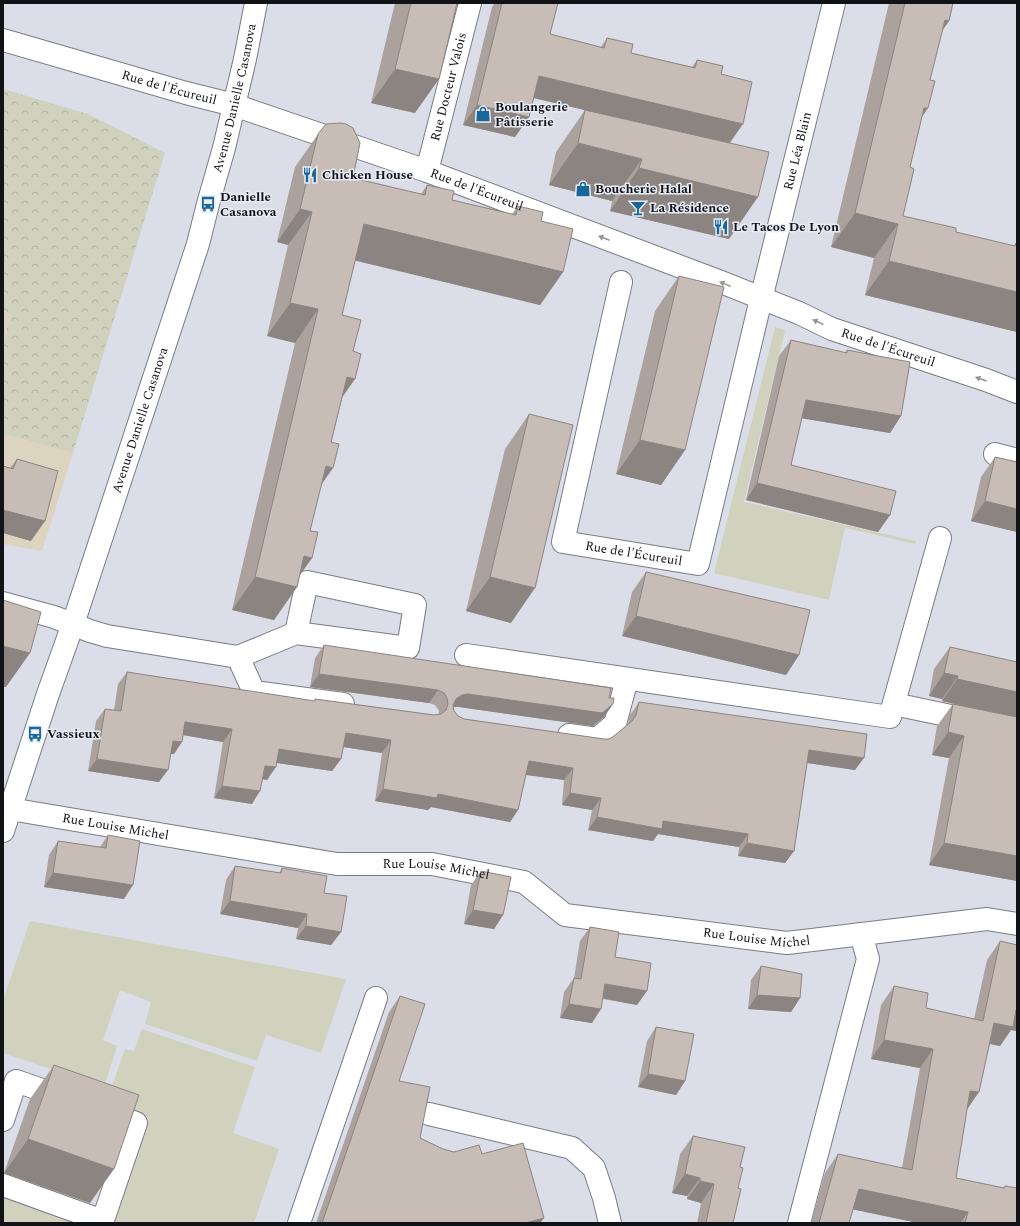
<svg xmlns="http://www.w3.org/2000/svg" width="1020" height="1226" font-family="Spectral,serif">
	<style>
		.education { fill: #ddd4bf }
		.green { fill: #d0d2bd }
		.park { fill: url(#park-crowns) }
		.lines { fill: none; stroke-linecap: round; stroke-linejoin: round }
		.minor-casing { stroke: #797c85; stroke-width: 24 }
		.minor { stroke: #fff; stroke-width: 22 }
		.wall { fill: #aca29d }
		.shaded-wall { fill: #8c8480 }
		.building { fill: #c8bcb7; stroke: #8c8480 }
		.oneway { fill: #949597 }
		.labels { text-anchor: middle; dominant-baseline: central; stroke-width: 3; stroke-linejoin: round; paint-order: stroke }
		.street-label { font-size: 13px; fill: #121317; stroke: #e8ecf6 }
		.poi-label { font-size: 13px; font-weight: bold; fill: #121317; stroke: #e8ecf6; text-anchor: start }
	</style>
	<defs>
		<pattern id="park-crowns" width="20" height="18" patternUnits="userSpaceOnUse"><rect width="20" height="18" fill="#d0d2bd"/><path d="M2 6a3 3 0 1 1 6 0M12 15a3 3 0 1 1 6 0" fill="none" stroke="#b2b3a2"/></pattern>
	</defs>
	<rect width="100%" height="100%" fill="#dbdee9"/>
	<path class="education" d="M3 311 11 314 3 346Z
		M3 434 73 453 42 551 3 544Z"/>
	<path class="green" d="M775 327 785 330 744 502 916 541 915 544 845 528 829 600 714 573Z
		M30 921 346 979 321 1053 266 1035 257 1061 145 1024 151 1002 120 990 103 1040 117 1046 104 1087 3 1053V1000Z
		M142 1029 255 1067 233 1133 279 1149 254 1223H116L113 1222 148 1117 106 1103 125 1049 134 1051Z
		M3 1195 78 1223H3Z"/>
	<path class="park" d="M3 89 88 114 165 153 73 453 3 434V346L11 314 3 311Z"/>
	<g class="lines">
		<g class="minor-casing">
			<g id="minor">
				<path id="s1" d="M3 40 186 93 234 105 427 171 721 282 799 313 832 329 986 380 1017 392"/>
				<path id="s2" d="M427 171 470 3"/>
				<path id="s3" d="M621 282 563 542 698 564 761 299 834 3"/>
				<path d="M995 454 1017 460"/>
				<path d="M3 603 54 617 90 631 107 636 238 657 254 692 343 704"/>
				<path d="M466 655 890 717 940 538"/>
				<path d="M238 657 296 633 408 648 415 605 307 582 296 633"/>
				<path d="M894 704 1017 730"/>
				<path d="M569 735 597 739 615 724 627 679"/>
				<path id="s4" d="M10 809 337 864H432L524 882 565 915 787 943 987 919 1017 924"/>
				<path id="s5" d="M3 831 48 694 73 624 198 244 208 204 224 148 245 59 256 3"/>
				<path d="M429 1114 572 1148 594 1168 604 1198 610 1223"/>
				<path d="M3 1120 16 1081 65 1098"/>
				<path d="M3 1185 103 1221"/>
				<path d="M102 1223 136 1123 103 1111"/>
				<path d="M299 1223 376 998"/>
				<path d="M799 1223 868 959 861 934"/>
			</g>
		</g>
		<use href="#minor" class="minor"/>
	</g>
	<path class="wall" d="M395 3H457L415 113 371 103Z
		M495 3H558L550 34 601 47 607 38 631 53 692 67 697 60 721 74 729 143V239L610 211 612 201 549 185 556 152 585 110 534 98 529 117 515 137 463 125 492 7Z
		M889 3H953L949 21 942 30 930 80 928 108 922 117 910 167 903 216 956 232 1013 246 1016 243H1017V332L865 295 874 258 831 247Z
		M318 134 353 178 421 194 427 185 452 200 512 214 518 206 541 221 563 272 540 305 355 260 342 315V398L310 531 312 558 300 575 297 587 274 620 232 610 295 343 267 336 288 245 277 242 295 167Z
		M679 276 685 450 661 485 616 474 655 311Z
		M791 340 845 353 847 350 901 416 890 433 802 418 791 465 890 515 878 532 746 500 779 356Z
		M529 414 511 623 466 611 505 449Z
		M995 457 1017 462V532L971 521 981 477Z
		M17 459 31 541 3 533V466L10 468Z
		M646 572 799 655 786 675 622 636 632 592Z
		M324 645 609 698 613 704 604 717 593 726 459 707H454V711L458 716 464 719 604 739H609L614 736 628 724 630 715 639 702 855 770 807 763 794 851 785 863 738 856 739 847 658 834 653 841 588 830 592 810 562 805 564 780 526 775 518 810 510 822 431 807 428 810 375 801 382 753 343 747 341 759 332 771 277 763 267 780 262 779 252 804 214 798 223 742 183 735 174 754H171L159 782 88 771 96 721 105 709 114 710 118 684 127 672 314 701 315 699 434 715 439 714V711L435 705 429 703 310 687 315 658Z
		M950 647 1017 662V881L929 865 949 758 932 755 937 726 953 704 942 701V699L929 696 934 669Z
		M108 835 124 899 44 887 49 855 58 841 100 847Z
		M235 866 279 873 282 868 324 893 341 932 331 945 296 939 298 928 220 914 226 880Z
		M481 871 503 915 494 929 464 924 471 885Z
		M590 927 615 957 637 1005 603 999 592 1023 560 1018 564 992 574 978 580 941Z
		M1000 941 1017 945V1031L1011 1030 1000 1046 990 1044 967 1110 956 1178 1003 1188 1005 1186 1017 1223H918L853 1209 849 1223H811L825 1173 838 1154 902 1168 920 1068 871 1059 881 1005 894 986 926 1008 974 1019 987 960Z
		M761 966 800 998 791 1012 748 1009 751 980Z
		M400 996 399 1081 420 1138 443 1149 454 1152 482 1154 544 1218 540 1223H316L389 1012Z
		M656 1027 685 1081 676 1095 638 1087 647 1041Z
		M54 1065 90 1203 4 1173 30 1099Z
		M693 1136 740 1167 738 1188 733 1223H697L701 1203 687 1199V1196L672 1193 680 1154Z"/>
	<path class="shaded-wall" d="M945 20 949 21 925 55Z
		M395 69 439 79 415 113 371 103Z
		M539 76 743 124 729 144 525 96Z
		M477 105 529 117 515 137 463 125Z
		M924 108H928L904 142Z
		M578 143 642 159 612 201 549 185Z
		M639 168 758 197 729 239 610 211Z
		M300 209 312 212 288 245 277 242Z
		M855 213 898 224 874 258 831 247Z
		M364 224 563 272 540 305 340 257Z
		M889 261 1017 292V332L865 295Z
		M290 303 318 309 295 343 267 336Z
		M347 377 355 379 332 412Z
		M806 400 901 416 890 433 794 417Z
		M640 440 685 450 661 485 616 474Z
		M326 466 333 468 310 501Z
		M757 483 890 515 878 532 746 500Z
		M985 501 1017 509V532L971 521Z
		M3 510 45 521 31 541 3 533Z
		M304 556 312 558 292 586 297 587 274 620 232 610 255 577Z
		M490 577 535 588 511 623 466 611Z
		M636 616 799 655 786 675 622 636Z
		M3 646 30 653 6 687H3Z
		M944 673 958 676 942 699 929 696Z
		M319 674 438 690 429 703 310 687Z
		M957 679 1017 692V717L942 701Z
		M468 694 613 704 604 717 593 726 459 707H453L456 699 462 695Z
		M185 722 232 729 223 742 177 734Z
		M948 732 964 736 949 758 932 755Z
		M346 733 391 740 382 753 337 746Z
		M173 741 182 742 174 754 164 753Z
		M279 749 341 759 332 771 271 762Z
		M809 750 864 758 855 770 801 762Z
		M97 759 168 770 159 782 88 771Z
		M529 761 573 768 564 780 520 774Z
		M265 766 276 767 267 780 256 778Z
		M222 786 260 791 252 804 214 798Z
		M383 789 438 794 518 810 510 822 431 807 428 810 375 801Z
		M570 793 601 798 592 810 562 805Z
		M597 817 663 821 748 834 739 847 658 834 653 841 588 830Z
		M747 843 794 851 785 863 738 856Z
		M944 843 1017 856V881L929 865Z
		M53 873 133 885 124 899 44 887Z
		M230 901 307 914 298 928 220 914Z
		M473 910 503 915 494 929 464 924Z
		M306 926 341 932 331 945 296 939Z
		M605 984 647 991 637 1005 596 997Z
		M757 995 800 998 791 1012 748 1009Z
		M569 1004 601 1009 592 1023 560 1018Z
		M1016 1010H1017V1031L1011 1030 1000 1046 981 1042 994 1023Z
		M884 1040 933 1049 920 1068 871 1059Z
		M648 1074 685 1081 676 1095 638 1087Z
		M970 1091 979 1092 966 1111Z
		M28 1139 114 1169 90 1203 4 1173Z
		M685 1174 700 1178 687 1196 672 1193Z
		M700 1181 714 1184 701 1203 687 1199Z
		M859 1189 968 1212 960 1223H918L846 1208Z
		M544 1218 540 1223H525Z"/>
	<path class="building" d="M411 3H457L439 79 395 69Z
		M502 3H558L550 34 604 48 607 38 633 44 631 53 695 68 697 60 723 66 721 74 752 82 743 124 539 76 529 117 477 105Z
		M905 3H953L949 21 945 20 930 80 935 81 928 108H924L910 167 914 169 903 216 956 228V232L1015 246 1016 243H1017V292L889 261 898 224 855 213Z
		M585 110 769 152 758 197 639 168 642 159 578 143Z
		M341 123 346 124 353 128 360 143 353 178 425 195 427 185 454 191 452 200 516 215 518 206 543 212 541 221 573 229 563 272 364 224 342 315 361 320 353 351 361 354 355 379 347 377 331 442 339 444 333 468 326 466 310 531 318 532 312 558 304 556 297 587 255 577 318 309 290 303 312 212 300 209 318 134 326 124Z
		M679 276 724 287 685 450 640 440Z
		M791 340 847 353V350L910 362 901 416 806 400 791 465 896 491 890 515 757 483Z
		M529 414 573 425 535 588 490 577Z
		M995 457 1017 462V509L985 501Z
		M17 459 58 471 45 521 3 510V466L13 469Z
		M646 572 810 610 799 655 636 616Z
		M3 600 41 612 30 653 3 646Z
		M324 645 611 688 609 698H614L613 704 602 713 468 694 462 695 456 699 453 705 454 711 458 716 464 719 604 739H609L614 736 632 721 636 715 639 702 867 734 864 758 809 750 794 851 747 843 748 834 663 821 662 829 597 817 601 798 570 793 573 768 529 761 518 810 438 794 437 798 383 789 391 740 346 733 341 759 279 749 276 767 265 766 260 791 222 786 232 729 185 722 182 742 173 741 168 770 97 759 105 709 121 711 127 672 315 701V699L434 715 441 714 446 710 448 704 447 698 444 693 438 690 319 674Z
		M950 647 1017 662V692L957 679 958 676 944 673Z
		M953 704 1017 717V856L944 843 964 736 948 732Z
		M108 835 140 841 133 885 53 873 58 841 106 848Z
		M235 866 281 873 282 868 327 876 324 893 347 896 341 932 306 926 307 914 230 901Z
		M481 871 511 877 503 915 473 910Z
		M590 927 619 932 615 957 651 963 647 991 605 984 601 1009 569 1004 574 978 581 979Z
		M1000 941 1017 945V1010H1016L1013 1027 994 1023 979 1092 970 1091 956 1178 1004 1188 1005 1186 1017 1188V1223H965L968 1212 859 1189 849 1223H819L838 1154 912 1170 933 1049 884 1040 894 986 928 993 926 1008 983 1021Z
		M761 966 802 974 800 998 757 995Z
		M400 996 425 1004 399 1081 430 1087 420 1138 443 1149 454 1152 479 1145 482 1154 523 1143 544 1218 525 1223H322Z
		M656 1027 694 1034 685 1081 648 1074Z
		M54 1065 139 1095 114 1169 28 1139Z
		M693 1136 745 1147 740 1167 743 1168 738 1188 741 1189 733 1223H706L714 1184 700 1181V1178L685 1174Z"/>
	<defs><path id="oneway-solid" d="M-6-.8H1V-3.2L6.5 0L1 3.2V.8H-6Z"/></defs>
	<g class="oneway">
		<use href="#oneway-solid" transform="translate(604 238) rotate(-159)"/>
		<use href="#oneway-solid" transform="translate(725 284) rotate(-158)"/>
		<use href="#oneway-solid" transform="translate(818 322) rotate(-154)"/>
		<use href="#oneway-solid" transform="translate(981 379) rotate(-161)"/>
	</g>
	<defs>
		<g id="shop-bare" transform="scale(1.2)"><path d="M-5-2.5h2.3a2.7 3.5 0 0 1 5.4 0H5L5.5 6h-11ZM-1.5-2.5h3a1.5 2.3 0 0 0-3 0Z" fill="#196799" stroke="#e8ecf6" stroke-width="2.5" paint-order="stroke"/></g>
		<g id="restaurant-bare" transform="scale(1.2)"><path d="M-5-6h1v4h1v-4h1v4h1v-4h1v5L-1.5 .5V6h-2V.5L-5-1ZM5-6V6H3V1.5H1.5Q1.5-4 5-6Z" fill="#196799" stroke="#e8ecf6" stroke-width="2.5" paint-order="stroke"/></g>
		<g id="bus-bare" transform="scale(1.2)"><path d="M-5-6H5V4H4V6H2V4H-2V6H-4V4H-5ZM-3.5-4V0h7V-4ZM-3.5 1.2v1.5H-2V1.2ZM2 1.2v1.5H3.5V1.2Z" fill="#196799" stroke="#e8ecf6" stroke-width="2.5" paint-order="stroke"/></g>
		<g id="bar-bare" transform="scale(1.2)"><path d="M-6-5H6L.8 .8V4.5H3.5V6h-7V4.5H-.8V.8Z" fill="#196799" stroke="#e8ecf6" stroke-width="2.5" paint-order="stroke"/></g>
	</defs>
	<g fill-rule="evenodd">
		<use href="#shop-bare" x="483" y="114"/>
		<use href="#restaurant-bare" x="310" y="175"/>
		<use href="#shop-bare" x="583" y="189"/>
		<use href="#bus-bare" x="208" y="204"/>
		<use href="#bar-bare" x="638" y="208"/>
		<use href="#restaurant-bare" x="721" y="227"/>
		<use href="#bus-bare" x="35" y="734"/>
	</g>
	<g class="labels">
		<g class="street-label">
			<text stroke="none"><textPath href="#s1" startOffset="173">Rue de l'Écureuil</textPath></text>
			<text stroke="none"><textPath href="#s2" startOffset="87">Rue Docteur Valois</textPath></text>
			<text stroke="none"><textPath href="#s5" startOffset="769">Avenue Danielle Casanova</textPath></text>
			<text stroke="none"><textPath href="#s3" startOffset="828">Rue Léa Blain</textPath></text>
			<text stroke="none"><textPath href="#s1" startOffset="497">Rue de l'Écureuil</textPath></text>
			<text stroke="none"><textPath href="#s1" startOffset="938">Rue de l'Écureuil</textPath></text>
			<text stroke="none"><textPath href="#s5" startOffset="433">Avenue Danielle Casanova</textPath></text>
			<text stroke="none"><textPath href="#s3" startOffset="338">Rue de l'Écureuil</textPath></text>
			<text stroke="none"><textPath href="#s4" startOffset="107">Rue Louise Michel</textPath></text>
			<text stroke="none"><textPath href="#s4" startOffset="431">Rue Louise Michel</textPath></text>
			<text stroke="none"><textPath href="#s4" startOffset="766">Rue Louise Michel</textPath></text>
		</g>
		<g class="poi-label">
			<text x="495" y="107">Boulangerie<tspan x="495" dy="15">Pâtisserie</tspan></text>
			<text x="322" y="175">Chicken House</text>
			<text x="595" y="189">Boucherie Halal</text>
			<text x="220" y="197">Danielle<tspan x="220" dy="15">Casanova</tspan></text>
			<text x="650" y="208">La Résidence</text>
			<text x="733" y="227">Le Tacos De Lyon</text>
			<text x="47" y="734">Vassieux</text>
		</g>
	</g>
	<rect width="1020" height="1226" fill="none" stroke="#121317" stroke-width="8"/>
</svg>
